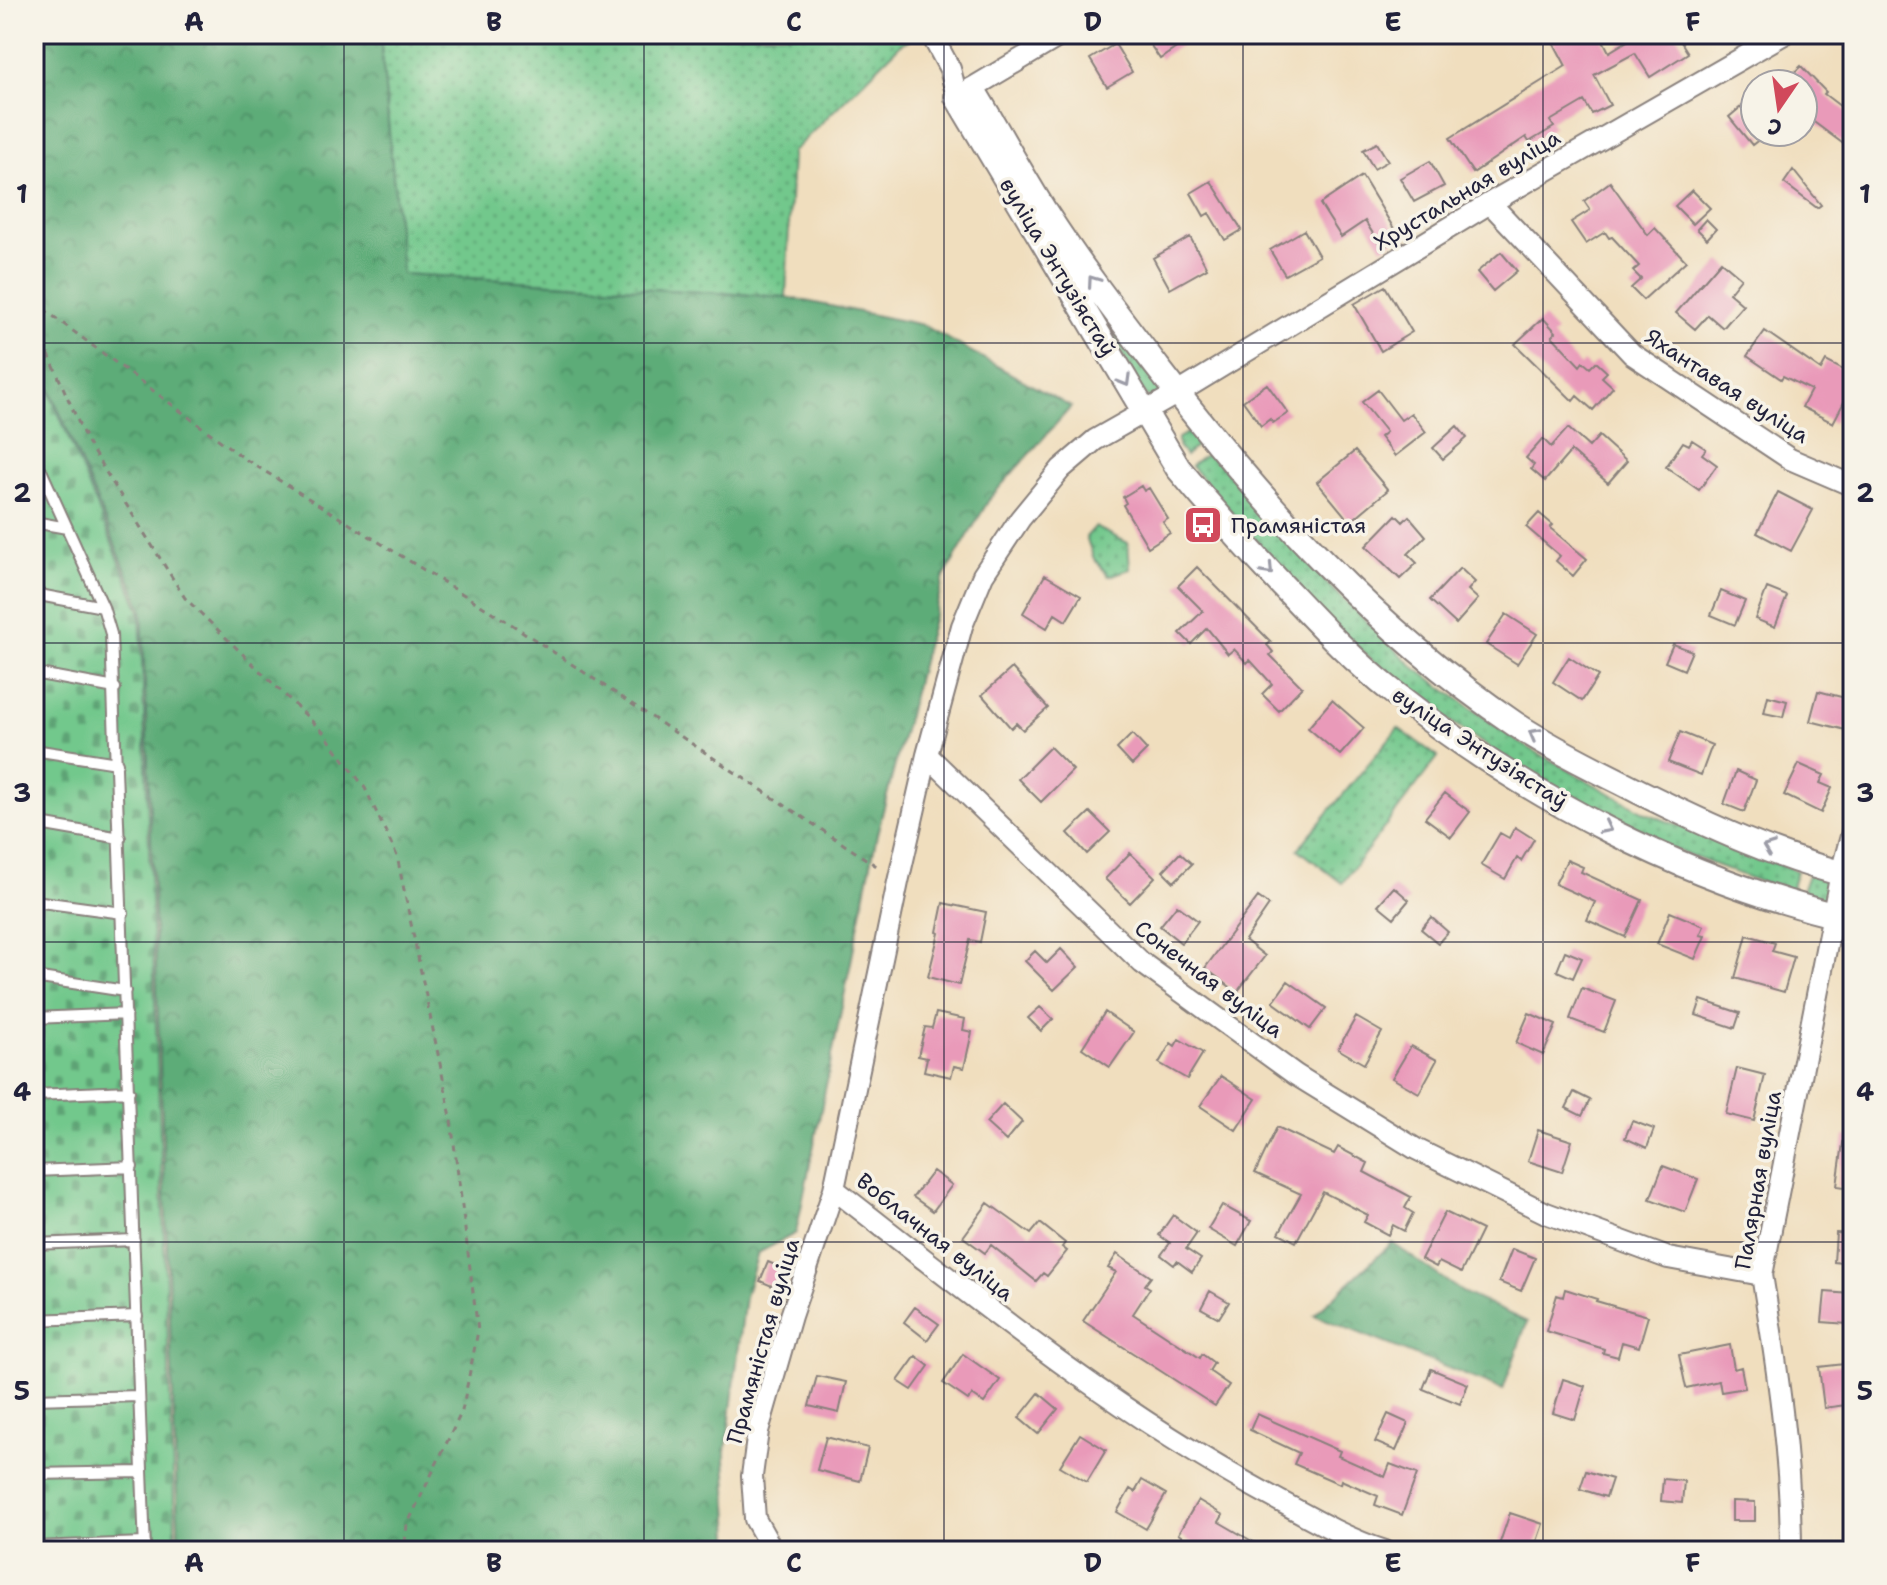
<svg xmlns="http://www.w3.org/2000/svg" width="1887" height="1585" font-family="'Shantell Sans',sans-serif">
	<style>
		.grass { fill: url(#grass-dots); stroke: #4a7564; stroke-width: 2 }
		.forest { fill: url(#forest-crowns); stroke: #40675a; stroke-width: 2 }
		.cemetery { fill: url(#cemetery-stones); stroke: #4a7564; stroke-width: 2 }
		.building { fill: #e99ab9 }
		.lines { fill: none; stroke-linecap: round; stroke-linejoin: round }
		.service-casing { stroke: #89807c; stroke-width: 14 }
		.minor-casing { stroke: #89807c; stroke-width: 24 }
		.tertiary-casing { stroke: #89807c; stroke-width: 28 }
		.path { stroke: #89807c; stroke-width: 3; stroke-dasharray: 6 6; stroke-linecap: butt }
		.service { stroke: #fff; stroke-width: 10 }
		.minor { stroke: #fff; stroke-width: 20 }
		.tertiary { stroke: #fff; stroke-width: 24 }
		.oneway { stroke: #9c9ca7 }
		.grid { fill: none; stroke: #22223b; stroke-width: 2; stroke-opacity: 0.55 }
		.labels { text-anchor: middle; dominant-baseline: central; stroke-width: 7; stroke-linejoin: round; paint-order: stroke }
		.street-label { font-size: 22px; fill: #22223b; stroke: #f7f3e8 }
		.poi-label { font-size: 22px; fill: #22223b; stroke: #f7f3e8; text-anchor: start }
		.neatline { fill: none; stroke: #22223b; stroke-width: 3 }
		.grid-label { font-size: 26px; text-anchor: middle; font-weight: bold; fill: #22223b }
	</style>
	<defs>
		<pattern id="grass-dots" width="8" height="8" patternUnits="userSpaceOnUse" patternTransform="scale(2)"><rect width="8" height="8" fill="#72c88c"/><path d="M2 2h.1M6 6h.1" fill="none" stroke="#5da274" stroke-width="1.8" stroke-linecap="round"/></pattern>
		<pattern id="forest-crowns" width="20" height="18" patternUnits="userSpaceOnUse" patternTransform="scale(2)"><rect width="20" height="18" fill="#5dac78"/><path d="M2 6a3 3 0 1 1 6 0M12 15a3 3 0 1 1 6 0" fill="none" stroke="#4c8c64"/></pattern>
		<pattern id="cemetery-stones" width="16" height="16" patternUnits="userSpaceOnUse" patternTransform="scale(2)"><rect width="16" height="16" fill="#72c88c"/><path d="M2 7V4a2 2 0 0 1 4 0v3zM10 15v-3a2 2 0 0 1 4 0v3z" fill="#5da274"/></pattern>
	</defs>
	<rect width="100%" height="100%" fill="#f7f3e8"/>
	<filter id="ink" filterUnits="userSpaceOnUse"><feTurbulence type="fractalNoise" baseFrequency=".0125" numOctaves="2"/><feDisplacementMap in="SourceGraphic" scale="16" xChannelSelector="R" yChannelSelector="G"/><feConvolveMatrix kernelMatrix="1 2 1 2 8 2 1 2 1" color-interpolation-filters="sRGB"/></filter>
	<filter id="wash" filterUnits="userSpaceOnUse"><feTurbulence type="fractalNoise" baseFrequency=".006" numOctaves="4" result="noise"/><feDisplacementMap in="SourceGraphic" scale="32" xChannelSelector="R" yChannelSelector="G"/><feGaussianBlur stdDeviation="1.8" result="paint"/><feColorMatrix in="noise" values="0 0 0 0 0 0 0 0 0 0 0 0 0 0 0 0 0 1.4 0 .05"/><feComposite in="paint" operator="in"/></filter>
	<g filter="url(#wash)">
		<rect width="100%" height="100%" fill="#f0debe"/>
		<path class="grass" d="M380 34H920L902 43 792 152 786 297 402 274Z
			M1097 307 1159 385V395L1154 399 1146 396 1139 386Z
			M1189 432 1202 441 1185 456 1178 446V438Z
			M1209 452 1326 583 1414 667 1518 742 1646 813 1797 871 1790 893 1636 835 1507 760 1401 687 1314 606 1191 466Z
			M1095 527 1128 543 1130 569 1109 576 1094 559 1086 537Z
			M1398 728 1438 757 1342 883 1298 849Z
			M1808 875 1825 880 1828 893 1822 900 1801 894Z"/>
		<path class="forest" d="M34 34H380L402 274 786 297 923 325 1071 407 990 498 944 577 877 834 796 1233 758 1253 745 1297 725 1459 731 1551H179L142 609 34 351Z
			M1392 1243 1462 1292 1527 1322 1503 1390 1314 1315Z"/>
		<path class="cemetery" d="M34 354 140 611 176 1551H34Z"/>
		<g id="blocks">
			<path class="building" d="M1143 34H1197L1160 59Z
				M1549 34H1600L1609 52 1639 34H1676L1688 53 1650 77 1635 53 1594 75 1610 105 1592 114 1584 101 1550 121 1554 127 1529 142 1526 137 1473 173 1450 138 1566 66Z
				M1115 44 1132 72 1107 87 1090 59Z
				M1801 66 1826 92 1824 94 1853 116V151L1803 114V84H1782Z
				M1742 106 1755 122V132L1765 135 1752 145 1729 117Z
				M1377 143 1388 161 1374 169 1363 150Z
				M1430 161 1444 186 1414 202 1400 178Z
				M1793 170 1821 205 1817 208 1784 183Z
				M1362 176 1399 237 1382 248 1365 221 1341 237 1320 204Z
				M1211 181 1242 230 1225 240 1209 213 1204 216 1191 193Z
				M1610 182 1648 235 1655 228 1686 261 1643 300 1631 288 1641 279 1633 271 1639 266 1612 237 1609 238 1605 232 1586 244 1571 222 1590 210 1584 201Z
				M1692 190 1710 208 1693 224 1675 206Z
				M1706 219 1716 229 1707 239 1697 229Z
				M1304 230 1319 256 1285 275 1270 250Z
				M1190 237 1207 268 1170 289 1153 258Z
				M1501 252 1517 271 1493 291 1477 272Z
				M1721 261 1741 278 1729 293 1743 305 1723 328 1708 315 1695 329 1676 313Z
				M1385 286 1412 332 1381 351 1354 304Z
				M1543 318 1556 332 1552 336 1580 366 1583 362 1590 368 1596 362 1607 372 1602 377 1613 387 1593 410 1577 396 1573 401 1515 344Z
				M1765 331 1821 370 1826 361 1853 375V385L1833 423 1802 407 1811 390 1783 376 1781 379 1747 356Z
				M1267 384 1288 413 1273 423 1270 419 1261 426 1243 401Z
				M1378 390 1401 420 1411 413 1426 432 1395 456 1380 437 1386 432 1362 402Z
				M1457 426 1467 438 1443 459 1433 448Z
				M1568 428 1589 447 1599 436 1627 461 1608 483 1571 451 1545 481 1531 469 1534 465 1526 458 1543 439 1551 447Z
				M1692 440 1706 449 1702 454 1717 465 1699 490 1666 467 1683 442 1689 445Z
				M1355 451 1388 490 1350 522 1317 482Z
				M1141 486 1144 491 1149 488 1168 519 1163 522 1170 533 1148 547 1123 505 1126 503 1123 497Z
				M1778 492 1813 510 1791 551 1757 533Z
				M1539 513 1553 525 1550 528 1587 559 1573 576 1556 561 1560 556 1526 527Z
				M1396 515 1403 522 1409 516 1426 536 1408 554 1417 563 1400 579 1366 546Z
				M1197 567 1271 642 1267 645 1273 652 1270 655 1302 687 1279 711 1262 694 1272 684 1250 660 1247 663 1234 649 1228 654 1207 628 1191 644 1180 633 1203 611 1178 586Z
				M1460 568 1475 582 1468 590 1478 599 1456 624 1430 600Z
				M1045 575 1081 596 1066 621 1055 614 1047 628 1023 613Z
				M1767 588 1787 596 1775 627 1755 619Z
				M1721 591 1745 601 1735 625 1711 615Z
				M1506 614 1537 634 1517 664 1486 644Z
				M1673 644 1692 651 1684 670 1665 662Z
				M1569 657 1598 676 1582 701 1553 682Z
				M1012 668 1048 708 1023 730 1016 723 1011 728 982 695Z
				M1818 691 1853 700 1846 730 1810 721Z
				M1768 696 1787 701 1783 717 1764 713Z
				M1332 700 1364 728 1340 755 1308 728Z
				M1680 732 1712 745 1701 775 1668 762Z
				M1132 734 1147 750 1132 765 1117 749Z
				M1050 747 1073 770 1041 802 1018 779Z
				M1799 764 1824 775 1820 783 1832 788 1821 813 1784 795Z
				M1736 771 1756 780 1744 812 1724 804Z
				M1445 793 1470 812 1451 837 1425 818Z
				M1090 812 1110 832 1087 854 1068 833Z
				M1515 827 1534 839 1521 861 1517 858 1505 879 1481 865 1500 833 1509 838Z
				M1130 853 1155 877 1130 903 1105 879Z
				M1180 853 1192 864 1174 882 1163 871Z
				M1567 860 1583 867 1581 872 1642 900 1625 937 1587 920 1595 902 1555 884Z
				M1394 887 1409 900 1394 918 1378 905Z
				M1258 897 1269 905 1245 940 1265 956 1237 992 1205 968Z
				M943 903 986 912 980 942 970 940 959 985 928 977 939 933 937 932Z
				M1177 905 1198 921 1181 943 1160 926Z
				M1670 912 1704 926 1700 935 1705 936 1695 959 1657 944Z
				M1431 917 1448 932 1438 943 1421 929Z
				M1747 935 1775 943 1772 951 1794 957 1784 992 1735 978Z
				M1061 949 1078 967 1054 990 1025 961 1035 951 1047 963Z
				M1565 951 1582 958 1573 978 1557 971Z
				M1288 981 1326 1008 1310 1029 1273 1002Z
				M1582 988 1616 1001 1604 1032 1570 1019Z
				M1701 1000 1740 1013 1735 1028 1696 1015Z
				M1040 1007 1053 1019 1041 1031 1028 1018Z
				M1105 1012 1134 1032 1110 1067 1082 1048Z
				M936 1013 965 1019 963 1030 972 1032 964 1068 954 1066 951 1077 924 1071 927 1058 918 1056 925 1027 932 1028Z
				M1529 1013 1556 1025 1543 1055 1516 1043Z
				M1356 1017 1382 1032 1364 1064 1338 1049Z
				M1179 1039 1203 1053 1187 1079 1159 1063 1171 1043 1175 1046Z
				M1411 1046 1437 1060 1419 1093 1392 1078Z
				M1737 1068 1765 1075 1754 1121 1726 1114Z
				M1221 1076 1256 1099 1236 1130 1200 1106Z
				M1574 1092 1590 1100 1582 1116 1566 1108Z
				M1003 1104 1022 1122 1006 1141 986 1123Z
				M1632 1121 1654 1129 1647 1148 1625 1138Z
				M1277 1127 1334 1154 1338 1147 1368 1163 1364 1172 1411 1197 1405 1208 1413 1213 1404 1231 1393 1225 1388 1235 1364 1222 1368 1215 1323 1192 1296 1242 1279 1233 1301 1194 1255 1173Z
				M1538 1130 1572 1141 1562 1172 1528 1161Z
				M1844 1136 1853 1137V1188L1837 1186Z
				M1663 1166 1698 1179 1685 1212 1650 1199Z
				M933 1171 952 1185 933 1211 913 1197Z
				M988 1203 1031 1234 1040 1223 1065 1243 1062 1247 1067 1251 1047 1276 1043 1273 1036 1281 991 1245 985 1253 963 1237Z
				M1222 1205 1251 1221 1237 1246 1208 1229Z
				M1445 1212 1482 1230 1461 1273 1439 1262 1436 1267 1421 1259Z
				M1173 1215 1197 1233 1186 1249 1201 1259 1192 1272 1177 1261 1174 1265 1161 1255 1170 1243 1159 1235Z
				M1836 1233 1853 1234V1264L1834 1262Z
				M1512 1249 1535 1258 1521 1291 1499 1282Z
				M1117 1254 1151 1277 1145 1285 1150 1288 1133 1314 1200 1358 1202 1354 1214 1363 1209 1371 1229 1385 1215 1406 1083 1321 1116 1272 1108 1268Z
				M768 1262 787 1270 779 1289 760 1281Z
				M1565 1289 1597 1299 1596 1301 1648 1316 1639 1347 1622 1342 1618 1357 1603 1353 1604 1349 1546 1331 1557 1295 1563 1297Z
				M1210 1291 1229 1302 1219 1318 1201 1308Z
				M1825 1292 1851 1294 1848 1324 1822 1322Z
				M915 1307 939 1324 927 1340 904 1322Z
				M1730 1345 1734 1369 1741 1367 1745 1388 1721 1392 1719 1381 1686 1388 1679 1355Z
				M963 1354 1000 1380 984 1403 972 1395 968 1400 943 1383Z
				M916 1356 929 1366 912 1390 898 1381Z
				M1853 1363V1404L1824 1408 1819 1367Z
				M1431 1369 1468 1384 1460 1404 1423 1389Z
				M817 1376 846 1382 839 1413 809 1406Z
				M1563 1379 1585 1386 1575 1420 1553 1413Z
				M1039 1393 1058 1409 1038 1434 1019 1418Z
				M1257 1414 1340 1451 1338 1456 1385 1477 1390 1464 1417 1474 1402 1515 1375 1505 1378 1496 1341 1480 1340 1484 1294 1464 1299 1453 1250 1430Z
				M1388 1414 1408 1423 1396 1451 1375 1442Z
				M1080 1434 1106 1450 1087 1482 1060 1466Z
				M826 1437 868 1448 860 1481 817 1470Z
				M1586 1471 1612 1479 1606 1497 1580 1489Z
				M1663 1479 1684 1481 1682 1503 1661 1501Z
				M1142 1480 1166 1494 1146 1529 1117 1512 1130 1489 1135 1492Z
				M1198 1500 1223 1515 1219 1522 1269 1551H1206L1178 1534Z
				M1732 1501 1755 1502V1521H1732Z
				M1510 1513 1543 1524 1535 1547 1528 1545 1526 1551H1497Z"/>
		</g>
	</g>
	<g filter="url(#ink)">
		<use href="#blocks" fill-opacity="0" stroke="#89807c" stroke-width="2"/>
		<g class="lines">
			<g class="service-casing">
				<path id="service" d="M34 455 103 607 111 634 145 1551
					M34 522 67 528
					M34 594 103 607
					M34 673 115 688
					M34 750 117 763
					M34 823 120 838
					M34 901 123 913
					M34 977 125 991
					M34 1018 126 1014
					M34 1095 129 1091
					M34 1171 132 1167
					M34 1244 134 1240
					M34 1320 137 1316
					M34 1399 139 1396
					M34 1474 142 1472
					M34 1547 145 1543"/>
			</g>
			<g class="minor-casing">
				<path id="minor" d="M931 34 950 69 957 97 1063 34
					M1849 34 1853 38
					M1490 203 1632 354 1790 459 1853 486
					M927 755 1142 963 1296 1075 1416 1149 1546 1213 1668 1258 1762 1275
					M834 1189C973 1297 1110 1409 1265 1493 1304 1514 1342 1537 1385 1551
					M773 1551 755 1519 752 1476 758 1431 791 1316 834 1189 898 882 927 755 962 626 983 575 1020 519 1061 469 1095 440 1178 393 1490 203 1784 34
					M1791 1551C1791 1459 1777 1366 1762 1275L1841 873 1853 829"/>
			</g>
			<g class="tertiary-casing">
				<path id="tertiary" d="M973 90C998 131 1021 174 1047 215 1081 268 1120 318 1158 368 1261 502 1374 629 1515 724 1553 749 1597 770 1638 791 1706 825 1779 859 1853 876
					M957 97 1178 468C1212 509 1247 548 1283 586 1318 623 1353 661 1393 692 1527 798 1686 881 1853 920"/>
			</g>
			<path class="path" d="M34 302 245 459 511 624 881 869
				M34 321 87 442 185 598 324 733 365 788 397 856 450 1112 478 1331 462 1411 407 1525 404 1551"/>
			<use href="#service" class="service"/>
			<use href="#minor" class="minor"/>
			<use href="#tertiary" class="tertiary"/>
		</g>
		<defs><path id="oneway-chevron" d="M-2-3.5L2.5 0L-2 3.5" fill="none" stroke-width="1.6" stroke-linecap="round" stroke-linejoin="round" transform="scale(2)"/></defs>
		<g class="oneway">
			<use href="#oneway-chevron" transform="translate(1093 281) rotate(-125)"/>
			<use href="#oneway-chevron" transform="translate(1125 381) rotate(60)"/>
			<use href="#oneway-chevron" transform="translate(1268 570) rotate(47)"/>
			<use href="#oneway-chevron" transform="translate(1534 734) rotate(-151)"/>
			<use href="#oneway-chevron" transform="translate(1606 828) rotate(27)"/>
			<use href="#oneway-chevron" transform="translate(1768 848) rotate(-159)"/>
		</g>
	</g>
	<path class="grid" d="M344 34V1551M644 34V1551M944 34V1551M1243 34V1551M1543 34V1551M34 343H1853M34 643H1853M34 942H1853M34 1242H1853"/>
	<defs>
		<g id="bus-square" transform="scale(2)"><rect x="-9" y="-9" width="18" height="18" rx="4" fill="#d1495b" stroke="#f7f3e8"/><path d="M-5-6H5V4H4V6H2V4H-2V6H-4V4H-5ZM-3.5-4V0h7V-4ZM-3.5 1.2v1.5H-2V1.2ZM2 1.2v1.5H3.5V1.2Z" fill="#fff"/></g>
	</defs>
	<g fill-rule="evenodd">
		<use href="#bus-square" x="1203" y="525"/>
	</g>
	<g class="labels">
		<g class="street-label">
			<text transform="translate(1467 190) rotate(-31)">Хрустальная вуліца</text>
			<text transform="translate(1058 267) rotate(59)">вуліца Энтузіястаў</text>
			<text transform="translate(1727 386) rotate(33)">Яхантавая вуліца</text>
			<text transform="translate(1480 748) rotate(33)">вуліца Энтузіястаў</text>
			<text transform="translate(1209 979) rotate(37)">Сонечная вуліца</text>
			<text transform="translate(1758 1180) rotate(-80)">Палярная вуліца</text>
			<text transform="translate(935 1237) rotate(38)">Воблачная вуліца</text>
			<text transform="translate(763 1341) rotate(-74)">Прамяністая вуліца</text>
		</g>
		<g class="poi-label">
			<text x="1231" y="525">Прамяністая</text>
		</g>
	</g>
	<rect width="1887" height="1585" fill="none" stroke="#f7f3e8" stroke-width="88"/>
	<g transform="translate(1779 108) rotate(193)"><circle r="38" fill="#f7f3e8" stroke="#a29fa3" stroke-width="2"/>
	<path d="M0-6L14 30L0 20L-14 30Z" fill="#d1495b"/>
	<text y="-12" font-size="22" font-weight="bold" text-anchor="middle" fill="#22223b">С</text>
	</g>
	<rect x="44" y="44" width="1799" height="1497" class="neatline"/>
	<g class="grid-label">
		<text x="194" y="31">A</text>
		<text x="494" y="31">B</text>
		<text x="794" y="31">C</text>
		<text x="1093" y="31">D</text>
		<text x="1393" y="31">E</text>
		<text x="1693" y="31">F</text>
		<text x="22" y="203">1</text>
		<text x="1865" y="203">1</text>
		<text x="22" y="502">2</text>
		<text x="1865" y="502">2</text>
		<text x="22" y="802">3</text>
		<text x="1865" y="802">3</text>
		<text x="22" y="1101">4</text>
		<text x="1865" y="1101">4</text>
		<text x="22" y="1400">5</text>
		<text x="1865" y="1400">5</text>
		<text x="194" y="1572">A</text>
		<text x="494" y="1572">B</text>
		<text x="794" y="1572">C</text>
		<text x="1093" y="1572">D</text>
		<text x="1393" y="1572">E</text>
		<text x="1693" y="1572">F</text>
	</g>
</svg>
